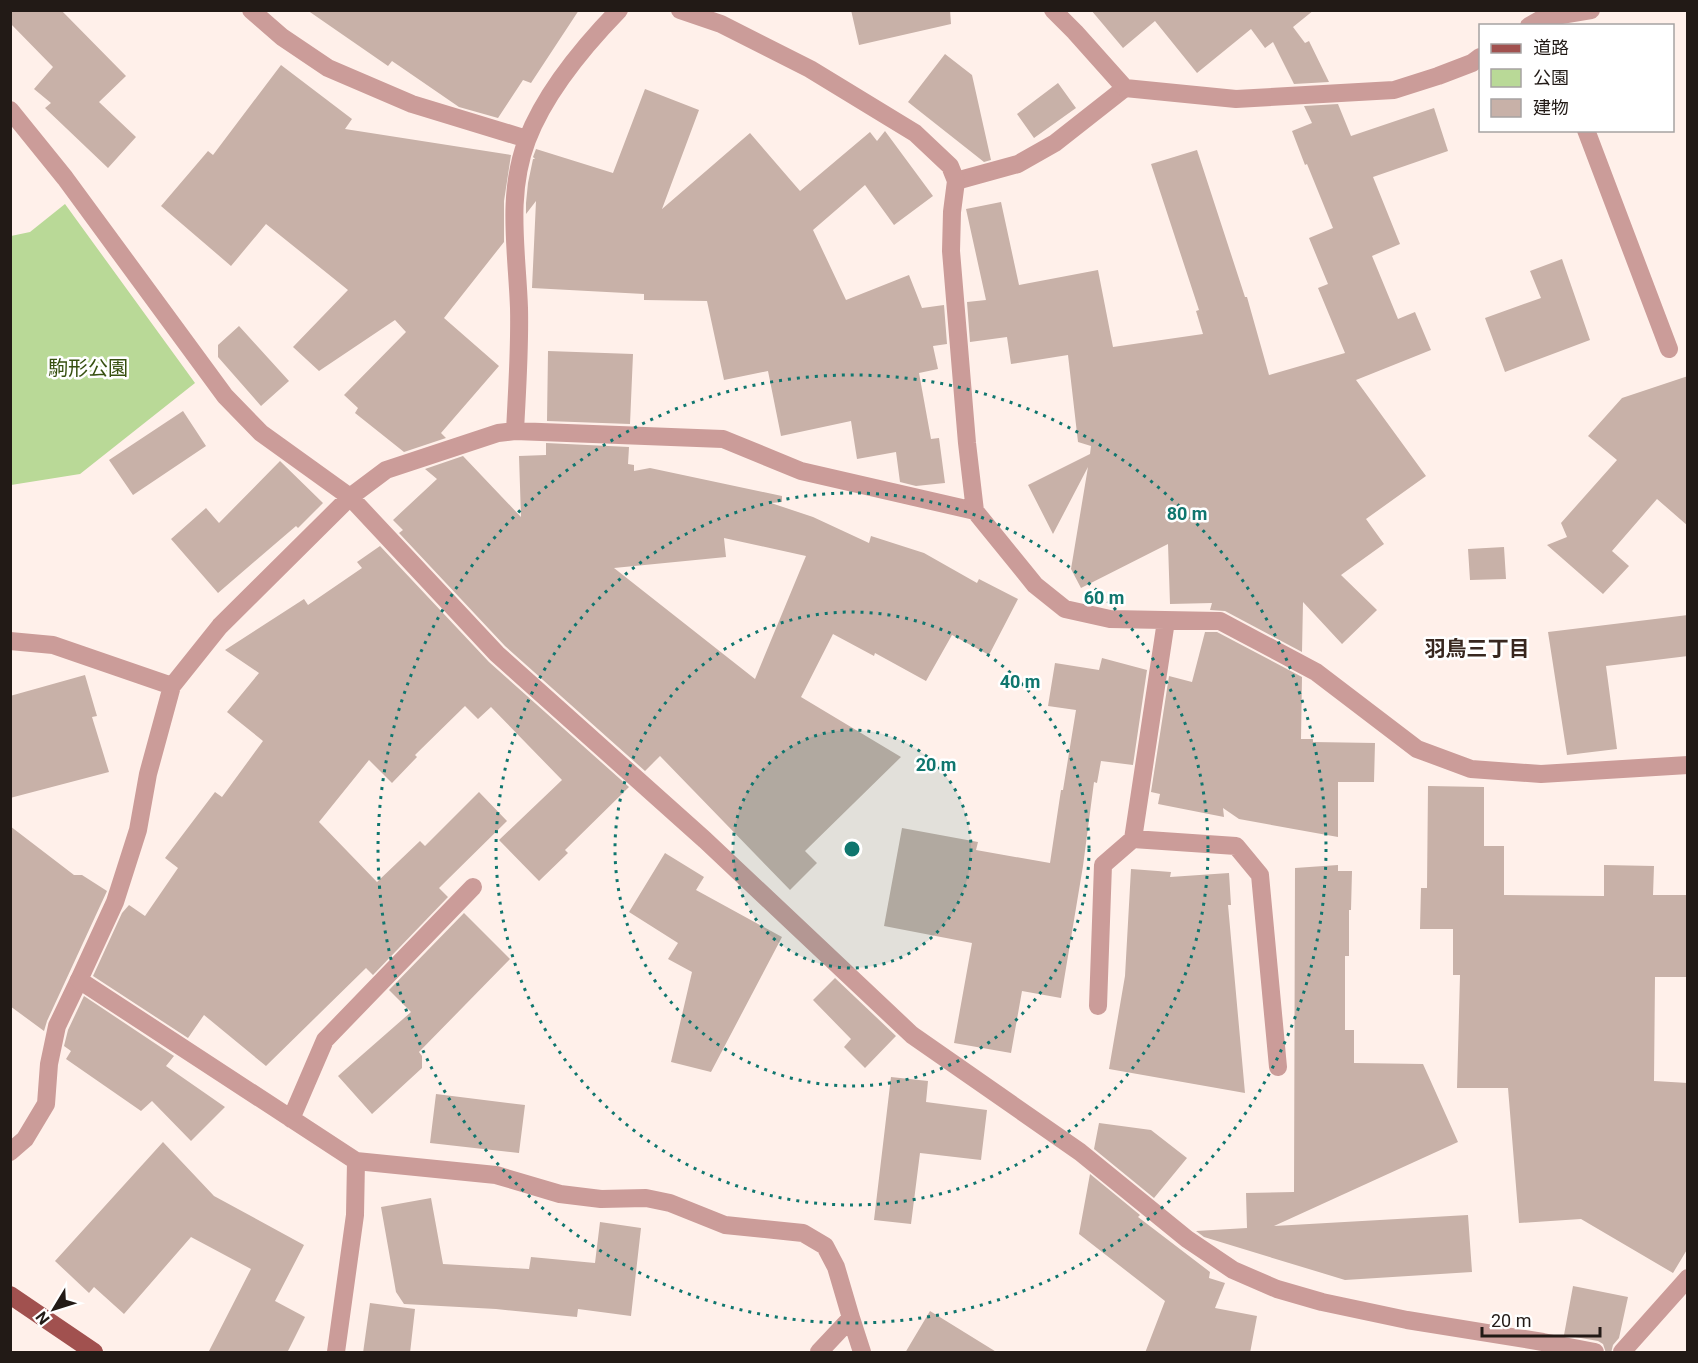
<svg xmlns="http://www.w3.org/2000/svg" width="1698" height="1363" font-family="Roboto,'Noto Sans JP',sans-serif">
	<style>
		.green { fill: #b9d997 }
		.building { fill: #c8b1a8; fill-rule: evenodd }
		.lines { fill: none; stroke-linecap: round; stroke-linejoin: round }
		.lane { stroke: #cb9c99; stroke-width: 18 }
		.street { stroke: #cb9c99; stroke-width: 18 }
		.primary { stroke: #a1514f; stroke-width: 18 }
		.ring { fill: none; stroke: #0f766e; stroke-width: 3; stroke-dasharray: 3 6 }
		.labels { text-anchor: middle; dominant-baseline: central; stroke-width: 5; stroke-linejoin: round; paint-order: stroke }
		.park-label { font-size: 20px; fill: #375011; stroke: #fff }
		.neighbourhood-label { font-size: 21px; font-weight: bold; fill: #38271f; stroke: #fff }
		.centre { fill: #0f766e; stroke: #fff; stroke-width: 3 }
		.ring-label { font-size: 18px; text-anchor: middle; font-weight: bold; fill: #0f766e; stroke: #fff; stroke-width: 5; stroke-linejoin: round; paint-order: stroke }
	</style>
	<rect width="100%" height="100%" fill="#fff0ea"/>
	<path class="green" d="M65 204 195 383 80 474 11 485V236L30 232Z"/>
	<path class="building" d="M10 10H61L126 76 99 102 136 137 108 168 45 108 51 103 34 89 53 67 10 23Z
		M307 10H579L531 83 523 80 498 118 459 107 392 61 388 66Z
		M851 10H950L951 24 859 45Z
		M1091 10H1314L1293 27 1305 43 1309 41 1329 82 1294 84 1273 42 1265 48 1251 29 1197 73 1155 21 1123 48Z
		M945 54 972 75 991 160 984 162 908 102Z
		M281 65 352 119 345 129 511 155 504 201V242L444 318 499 366 441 433 446 438 404 452 355 413 358 408 344 395 406 332 395 320 319 371 293 347 348 290 266 224 231 266 161 206 208 151 213 155Z
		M1058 83 1076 108 1034 138 1017 114Z
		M645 89 699 110 662 209 750 133 800 191 870 132 877 141 885 131 933 196 894 225 865 185 813 230 846 300 909 275 922 308 944 305 947 344 933 346 938 369 919 373 931 439 939 438 945 483 916 486 900 482 896 452 857 459 851 421 781 436 768 371 724 380 707 301 644 300V294L532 288 536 201 526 214V203L528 183 533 159H535L533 157 536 149 613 173Z
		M1338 104 1351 136 1434 108 1448 151 1373 177 1400 244 1372 256 1398 319 1415 312 1431 350 1356 380 1426 476 1366 519 1384 544 1341 575 1377 610 1342 644 1303 602 1302 652 1225 611 1210 610 1212 603 1170 604 1168 544 1081 588 1071 569 1088 467 1053 534 1028 485 1090 454 1091 446 1078 442 1068 355 1011 364 1007 337 970 342 967 302 986 300 966 209 1001 202 1019 285 1098 270 1113 347 1203 334 1196 311 1199 310 1151 164 1197 150 1245 297H1247L1269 375 1345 353 1318 288 1328 284 1309 238 1333 228 1307 164 1305 165 1292 131 1312 123 1304 106Z
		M1562 259 1590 340 1505 372 1485 318 1541 298 1530 271Z
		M239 326 289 381 261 406 218 357V345Z
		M548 351 633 354 630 424 547 421Z
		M1688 376V526L1657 499 1612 551 1629 566 1603 594 1547 545 1567 537 1561 523 1617 460 1588 436 1622 398Z
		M183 411 206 446 133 495 109 460Z
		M546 443 629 447 628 464 634 465V471L650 468 782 496V502L771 503 813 517 869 543 871 536 924 553 977 583 979 579 1018 599 989 655 952 635 926 681 875 653 874 656 833 634 801 697 901 757 805 851 817 863 790 890 660 756 645 771 505 646 399 533 403 530 393 520 437 479 425 469 463 456 521 517 519 456 546 455ZM724 538 806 556 755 679 614 568 726 557Z
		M280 461 323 503 298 528 296 526 218 593 171 539 206 508 219 523Z
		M380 546 489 662 629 787 565 850 568 853 539 881 499 840 562 780 491 707 478 719 465 706 415 755 417 757 392 783 369 760 319 822 377 882 420 841 425 846 479 792 507 821 439 888 448 897 373 975 366 968 266 1066 204 1015 188 1038 93 976 122 913 129 905 145 916 178 868 165 858 215 792 222 797 263 741 227 712 259 673 225 650 304 599 308 605 362 568 357 562Z
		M1504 547 1506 579 1470 580 1468 549Z
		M1688 615V656L1606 666 1617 749 1567 755 1548 632Z
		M1205 632H1217L1302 677 1301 739H1313V742L1375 743 1374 782H1338V837L1239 819 1223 808 1224 817 1158 804 1160 794 1151 792 1169 676 1192 682Z
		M1102 658 1147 670 1133 765 1101 761 1097 783 1094 782 1083 866 1061 998 1022 991 1011 1053 954 1043 972 943 884 926 902 828 978 842 976 850 1050 863 1061 790H1063L1076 710 1048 706 1055 663 1099 670Z
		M85 675 97 716 92 717 109 772 10 798V696Z
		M1428 786 1484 787V846H1504V895L1604 896V865L1654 866 1653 895H1688V977H1655L1654 1081 1688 1083V1248L1673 1273 1581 1219 1519 1223 1508 1088H1457L1460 975H1453V929H1420L1421 888H1427Z
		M10 826 74 875H82L107 891 47 1021 44 1031 10 1006Z
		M665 853 704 877 696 890 782 937 711 1072 671 1062 692 972 668 959 678 943 629 912Z
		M1338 865V871H1352L1351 910H1349V956H1345V1030H1354V1063L1423 1064 1458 1142 1274 1226 1468 1215 1472 1272 1345 1280 1204 1237 1196 1231 1247 1228 1246 1193 1294 1192 1295 868Z
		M1131 869 1171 872 1170 877 1229 873 1231 905H1228L1245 1093 1109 1069 1125 976Z
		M464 913 510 959 419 1052 422 1056V1068L372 1114 338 1076 411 1012 389 990Z
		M835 978 896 1036 865 1068 844 1047 851 1039 813 1000Z
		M84 996 174 1056 166 1066 225 1107 191 1141 152 1101 141 1111 66 1059 71 1051 64 1046 68 1030Z
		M891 1077 928 1081 926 1102 987 1110 981 1160 920 1153 911 1224 874 1220Z
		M436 1094 525 1105 519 1153 430 1143Z
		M1099 1123 1151 1130 1187 1158 1154 1198 1094 1149Z
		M163 1142 214 1196 304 1245 275 1301 305 1317 287 1353H208L251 1269 191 1237 124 1314 94 1287 89 1293 55 1261Z
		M1090 1174 1140 1215 1138 1217 1210 1272 1209 1278 1225 1283 1215 1308 1257 1316 1250 1353H1145L1165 1301 1079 1234Z
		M431 1198 443 1264 529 1269 531 1257 595 1263 600 1222 641 1228 631 1316 578 1309 577 1317 496 1309 404 1304 396 1292 381 1207Z
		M1573 1286 1628 1297 1619 1338 1613 1345 1611 1353H1606L1603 1344 1598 1341 1564 1335Z
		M370 1303 415 1309 410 1353H363Z
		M930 1311 998 1353H905Z"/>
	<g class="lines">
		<path class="lane" d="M1586 130 1669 349
			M956 181 1018 164 1055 143 1125 88
			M10 1152 25 1139 46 1104 49 1064 57 1026 79 980"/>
		<path class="street" d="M251 10 282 37 328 68 412 104 527 139
			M680 10 721 24 810 69 915 133 950 166 956 181 952 212 951 251 967 443 975 511
			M1053 10 1075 32 1125 88 1236 99 1394 90 1438 76 1472 63 1480 57
			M1529 26 1543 18 1591 10
			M10 110 65 178 225 396 261 433 350 497 497 654 705 840 912 1035 1080 1152 1187 1239 1233 1270 1277 1289 1322 1302 1407 1320 1543 1342 1595 1352
			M515 431C517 390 520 349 519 308 517 251 506 195 527 140 545 93 584 46 619 10
			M10 641 53 645 172 686
			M1133 839 1236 846 1260 875 1278 1067
			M1098 1006 1103 865 1133 839 1166 621
			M291 1119 325 1040 473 887
			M851 1318 836 1267 825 1246 803 1233 725 1225 670 1203 646 1198 601 1199 560 1194 496 1175 356 1161 79 980 115 902 138 830 148 774 172 686 220 626 350 497 386 470 498 433 515 431 723 439 801 471 975 511 1035 585 1065 609 1110 619 1220 621 1316 672 1417 749 1471 769 1541 774 1688 765
			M336 1352 355 1215 356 1161
			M819 1352 851 1318 862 1352
			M1622 1352 1688 1278"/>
		<path class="primary" d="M10 1295 94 1352"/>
	</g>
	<circle cx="852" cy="849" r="119" fill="#0f766e" fill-opacity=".12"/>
	<g class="ring">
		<circle cx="852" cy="849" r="119"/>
		<circle cx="852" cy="849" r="237"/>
		<circle cx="852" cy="849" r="356"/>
		<circle cx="852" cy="849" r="474"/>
	</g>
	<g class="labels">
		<g class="park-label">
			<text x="88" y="368">駒形公園</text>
		</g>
		<g class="neighbourhood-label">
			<text x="1477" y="649">羽鳥三丁目</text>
		</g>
	</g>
	<circle cx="852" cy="849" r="9" class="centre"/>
	<g class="ring-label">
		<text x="1187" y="520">80 m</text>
		<text x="1104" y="604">60 m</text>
		<text x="1020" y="688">40 m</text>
		<text x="936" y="771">20 m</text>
	</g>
	<rect width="1698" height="1363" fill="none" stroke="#221a16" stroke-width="24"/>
	<rect x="1479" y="24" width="195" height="108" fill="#ffffff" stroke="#a7a3a2" stroke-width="1.5"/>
	<rect x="1491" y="44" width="30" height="9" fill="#a1514f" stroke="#a7a3a2" stroke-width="1.5"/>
	<text x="1533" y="54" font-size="18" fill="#221a16">道路</text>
	<rect x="1491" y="69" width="30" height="18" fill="#b9d997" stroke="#a7a3a2" stroke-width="1.5"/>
	<text x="1533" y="84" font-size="18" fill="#221a16">公園</text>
	<rect x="1491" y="99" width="30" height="18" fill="#c8b1a8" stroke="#a7a3a2" stroke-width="1.5"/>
	<text x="1533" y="114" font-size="18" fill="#221a16">建物</text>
	<g transform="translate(54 1309) rotate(232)" stroke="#ffffff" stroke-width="4.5" paint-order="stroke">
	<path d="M0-4.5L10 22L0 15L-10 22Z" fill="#221a16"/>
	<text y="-9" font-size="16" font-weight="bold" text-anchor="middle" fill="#221a16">N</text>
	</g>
	<path d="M1482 1327v9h118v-9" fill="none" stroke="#221a16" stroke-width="3"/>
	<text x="1491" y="1327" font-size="18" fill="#221a16" stroke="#ffffff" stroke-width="4.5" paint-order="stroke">20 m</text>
</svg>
